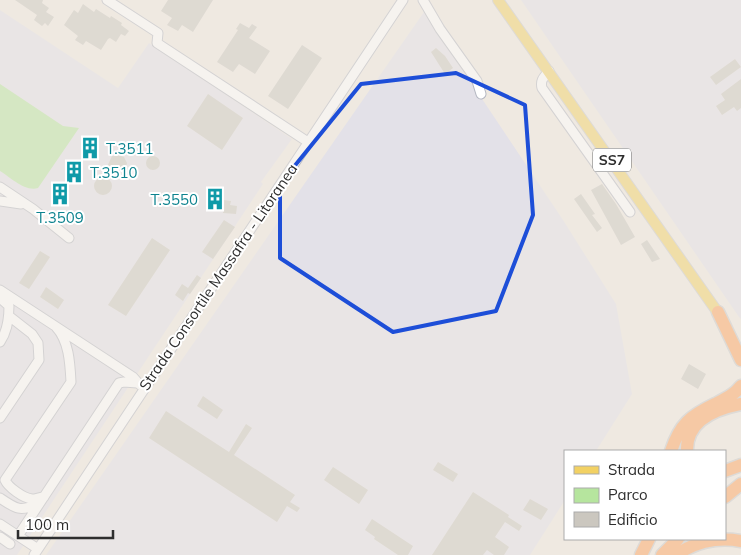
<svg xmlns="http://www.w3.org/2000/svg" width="741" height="555" font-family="Mulish,sans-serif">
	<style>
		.industrial { fill: #e3e1e8 }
		.green { fill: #b6e59e }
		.building { fill: #cbc7bf }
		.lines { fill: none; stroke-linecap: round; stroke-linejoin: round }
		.minor-casing { stroke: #b4b7c1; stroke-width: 11 }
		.major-casing { stroke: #c9c9c9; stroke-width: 12 }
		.highway-casing { stroke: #c9c9c9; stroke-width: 15 }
		.minor { stroke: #fff; stroke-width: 9 }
		.major { stroke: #f2d163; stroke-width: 10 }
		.highway { stroke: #ffa35c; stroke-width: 12 }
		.marked { fill: none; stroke: #1d4ed8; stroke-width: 4; stroke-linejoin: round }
		.labels { text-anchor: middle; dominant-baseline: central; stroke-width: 4; stroke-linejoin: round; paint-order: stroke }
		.shield { fill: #fff; stroke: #6d6d6d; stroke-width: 1 }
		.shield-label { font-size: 14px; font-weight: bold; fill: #2e2e2e }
		.culture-label { font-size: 15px; fill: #0d838f; stroke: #fff; text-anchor: start }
		.street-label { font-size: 15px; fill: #2e2e2e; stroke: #fff }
	</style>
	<rect width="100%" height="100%" fill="#efe9e1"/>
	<path class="industrial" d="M521 0H741V319L739 317Z
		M0 10 118 88 149 43 292 139 261 182 263 184 17 555H0Z
		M424 12 563 220 616 304 632 394 596 451H565V500L530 555H46Z"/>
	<path class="green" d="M0 84 63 126 79 128 38 188C25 192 10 177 0 171Z"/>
	<path class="building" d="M15 0H43L42 3 49 8 46 12 54 17 48 26 45 23 42 26 34 20 37 15Z
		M168 0H213L193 32 182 25 178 31 167 25 172 18 161 11Z
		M83 4 94 12 96 9 110 18 111 16 122 23 121 25 129 31 125 36 121 34 116 42 110 38 108 39 101 50 86 41 83 45 75 40 78 36 64 25 74 10 78 13Z
		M240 23 249 28 252 24 257 27 249 38 270 51 255 74 239 64 233 72 217 62 238 30 236 29Z
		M302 45 322 58 288 109 268 96Z
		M436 48 445 56 453 68 445 74 431 52Z
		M735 59 741 67 716 85 710 77Z
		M741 79V108L737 111 734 107 722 115 716 106 725 100 721 94Z
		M208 94 243 118 222 150 187 126Z
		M82 148a8 8 0 1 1 16 0a8 8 0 1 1-16 0Z
		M118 155 124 157 127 163 126 167 123 172 118 168 121 174 113 172 109 166 106 169 112 156Z
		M146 163a7 7 0 1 1 14 0a7 7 0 1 1-14 0Z
		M65 172a9 9 0 1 1 18 0a9 9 0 1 1-18 0Z
		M94 186a9 9 0 1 1 18 0a9 9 0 1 1-18 0Z
		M602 184 616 204 635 237 621 245 591 190Z
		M51 193a9 9 0 1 1 18 0a9 9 0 1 1-18 0Z
		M581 194 595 214 592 215 602 228 597 232 574 199Z
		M224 200 231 201 230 205 237 206 236 214 223 213Z
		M224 220 235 227 213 259 202 252Z
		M152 238 170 250 126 316 108 305Z
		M647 240 660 259 652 262 641 244Z
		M40 251 50 257 29 289 19 283Z
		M197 275 201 278 190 294 188 293 183 301 175 295 182 284 188 288Z
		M46 287 64 300 58 309 40 297Z
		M689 364 706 374 698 389 681 379Z
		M203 396 223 410 217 419 197 406Z
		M166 411 229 452 246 424 252 428 234 455 295 495 290 502 300 508 297 512 287 506 277 522 149 438Z
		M438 462 458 474 453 482 433 470Z
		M333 467 368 490 359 504 324 480Z
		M473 492 509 515 508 517 522 526 519 531 505 522 495 537 509 547 504 555H494L487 550 483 555H432Z
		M530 499 548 509 541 520 523 510Z
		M372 519 413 546 408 555H398L374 539 375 537 365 530Z"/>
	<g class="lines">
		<g class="minor-casing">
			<path id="minor" d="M107 0 158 33 157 43 308 142
				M423 0 440 29 477 81 481 94
				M549 71C544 77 540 80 542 88L630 212
				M0 187 33 209 69 238
				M0 201 21 204
				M0 290 133 377 140 385
				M0 298 9 306C9 319 7 332 0 342
				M0 418 39 360 38 343 32 334 9 316
				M44 497C40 497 36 499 32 499 23 498 8 487 5 480L71 382C70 363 69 341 56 327
				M0 498C16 509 20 512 39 504
				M0 524 38 549
				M18 536 119 383 124 382 137 383
				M0 537 10 544
				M34 555 403 0"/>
		</g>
		<g class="major-casing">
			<path id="major" d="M498 0 721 317"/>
		</g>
		<g class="highway-casing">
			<path id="highway" d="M718 312 741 360
				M671 451C680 424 690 416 715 404 725 399 734 395 741 386
				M687 451C686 421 715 409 741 404
				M725 471 741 465
				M725 497 741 484
				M641 555 649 539
				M662 555 678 539
				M676 555C695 542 718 537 741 541"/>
		</g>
		<use href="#minor" class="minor"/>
		<use href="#major" class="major"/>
		<use href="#highway" class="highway"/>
	</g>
	<path d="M0 0H741V555H0ZM456 73 525 105 533 215 496 311 393 332 280 258V184L361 84Z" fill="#efe9e1" fill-opacity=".55" fill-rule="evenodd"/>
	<path class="marked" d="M456 73 525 105 533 215 496 311 393 332 280 258V184L361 84Z"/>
	<defs>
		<g id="building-bare" transform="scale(1.725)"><path d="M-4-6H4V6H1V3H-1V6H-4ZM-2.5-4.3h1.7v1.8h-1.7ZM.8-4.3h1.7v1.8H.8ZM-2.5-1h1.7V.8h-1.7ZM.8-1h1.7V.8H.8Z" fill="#0f9aa8" stroke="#fff" stroke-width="2.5" paint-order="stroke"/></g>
	</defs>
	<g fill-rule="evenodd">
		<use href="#building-bare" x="90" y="148"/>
		<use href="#building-bare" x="74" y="172"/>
		<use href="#building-bare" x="60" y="194"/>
		<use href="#building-bare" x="215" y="199"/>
	</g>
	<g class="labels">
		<rect class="shield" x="593" y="148.5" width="38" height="23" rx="4"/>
		<g class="shield-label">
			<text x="612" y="160">SS7</text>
		</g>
		<g class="culture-label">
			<text x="106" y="148">T.3511</text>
			<text x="90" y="172">T.3510</text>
			<text x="198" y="199" text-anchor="end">T.3550</text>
			<text x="60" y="217" text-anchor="middle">T.3509</text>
		</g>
		<g class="street-label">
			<text transform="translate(218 277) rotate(-56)">Strada Consortile Massafra - Litoranea</text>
		</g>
	</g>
	<rect x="564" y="450" width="162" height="90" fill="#ffffff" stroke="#ababab"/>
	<rect x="574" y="466" width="25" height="8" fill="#f2d163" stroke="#ababab"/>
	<text x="608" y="475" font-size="15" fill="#2e2e2e">Strada</text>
	<rect x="574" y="488" width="25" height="15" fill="#b6e59e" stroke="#ababab"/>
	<text x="608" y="500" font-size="15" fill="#2e2e2e">Parco</text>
	<rect x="574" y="512" width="25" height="15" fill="#cbc7bf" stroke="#ababab"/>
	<text x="608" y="525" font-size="15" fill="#2e2e2e">Edificio</text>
	<path d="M18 530v8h95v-8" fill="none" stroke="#2e2e2e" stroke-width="2.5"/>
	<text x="25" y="530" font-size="15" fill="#2e2e2e" stroke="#ffffff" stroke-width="4" paint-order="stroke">100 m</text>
</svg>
